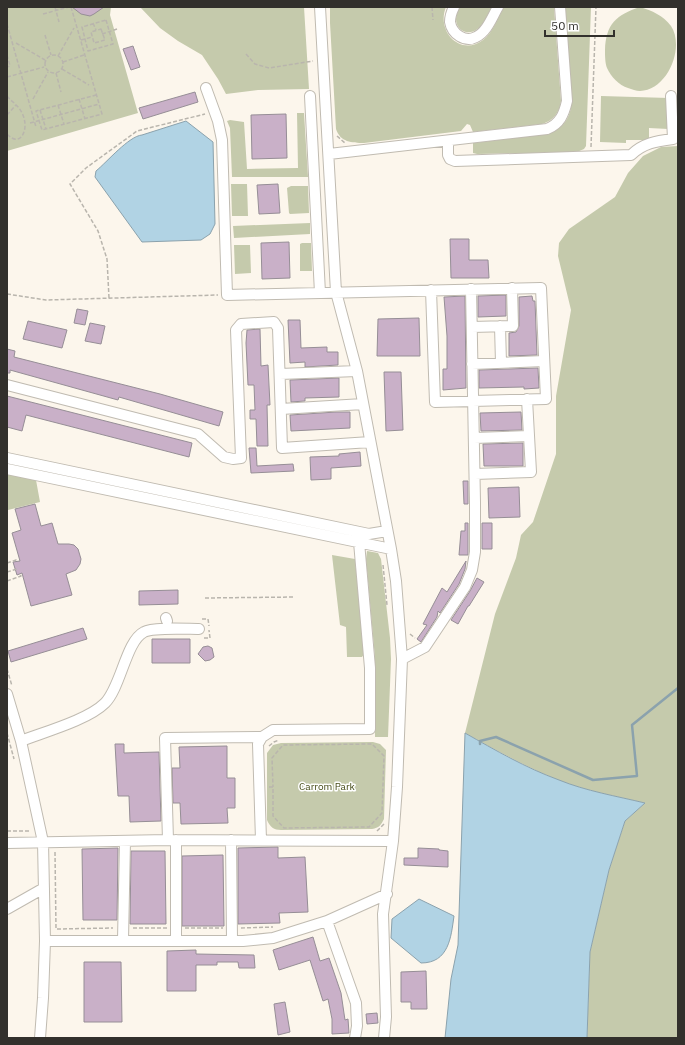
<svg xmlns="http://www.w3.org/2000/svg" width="685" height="1045" font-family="'IBM Plex Sans',sans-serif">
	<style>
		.green { fill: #c5caac }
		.water { fill: #b1d3e4; stroke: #8ba2ad }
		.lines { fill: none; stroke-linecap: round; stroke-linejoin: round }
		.stream { stroke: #8ba2ad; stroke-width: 2.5 }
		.building { fill: #c9b0c8; stroke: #968e96 }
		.minor-casing { stroke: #c0bbb1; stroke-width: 12 }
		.path { stroke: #b9b5ad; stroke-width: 1.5; stroke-dasharray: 4 2; stroke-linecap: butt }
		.minor { stroke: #fff; stroke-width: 10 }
		.path-bridge { stroke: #b9b5ad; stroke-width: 1.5; stroke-dasharray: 4 2; stroke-linecap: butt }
		.labels { text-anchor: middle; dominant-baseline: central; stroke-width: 3; stroke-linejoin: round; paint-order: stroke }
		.park-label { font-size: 10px; fill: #444a16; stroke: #fff }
	</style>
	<rect width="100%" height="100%" fill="#fcf6ec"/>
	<path class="green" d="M7 7H111L110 15 138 113 7 151Z
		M140 7H304L309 89 258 90 226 94 218 79 202 55 178 41 160 28Z
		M330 7H446C436 31 460 57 483 40 493 33 498 17 504 7H554L561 101C560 112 553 121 542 124L473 132 470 125 467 124 461 131 364 143C352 143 340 142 336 129L330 23Z
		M460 7H492C488 14 483 26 476 30 466 36 456 29 456 19 456 15 458 11 460 7Z
		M565 7H591L586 146 584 149 577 152 477 154 473 153V143L548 134C561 130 570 119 571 106Z
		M640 7C652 11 663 15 671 26 685 47 668 90 640 91 636 91 632 89 628 88 619 85 611 77 607 68 605 63 605 55 605 50 606 24 616 15 640 7Z
		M601 96 669 98 668 129 649 128V140H626V143L600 142Z
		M297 113H304L308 177H232L230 128 227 121 230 120 244 122 247 169 298 168Z
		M678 146V1038H587L590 952 609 870 625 821 645 803C616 796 586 791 558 780 526 767 495 750 465 733L495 614 516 558 521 535 533 522 556 454V396L571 310 558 256 559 243 569 229 615 197 628 173 643 156 661 147Z
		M231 184H247L248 216H232Z
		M291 186H308L309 213 290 214 289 213 287 188Z
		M310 223V234L234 238 233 226Z
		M302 243H311L312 271H300V244Z
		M250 245 251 273 235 274 234 245Z
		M7 474 36 480 40 502 8 510Z
		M367 551 378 553 381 559 390 638 391 659 388 737H375V658L366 559Z
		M332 555 355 559 364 654 362 657H347L346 627 340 625Z
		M373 742 380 744 386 750 384 819C381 825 379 828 372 829L281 830C274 830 270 827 267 820V753L273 745 281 743Z"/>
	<path class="water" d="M186 121 213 142 215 224 210 234 201 240 142 242 95 177 96 171C107 162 129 136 142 135Z
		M465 733C495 750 526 768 559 780 586 791 616 796 645 803L625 821 609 870 590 952 587 1038H445L451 979 458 945Z
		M419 899 454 916C451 937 449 963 421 963L391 938 392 919Z"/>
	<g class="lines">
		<path class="stream" d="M480 744V741L496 737 593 780 637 776 632 725 678 688"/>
	</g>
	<path class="building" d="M72 7H104L94 14 90 16 81 14Z
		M133 46 140 67 131 70 123 49Z
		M195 92 198 102 143 119 139 108Z
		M286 114 287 158 252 159 251 115Z
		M278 184 280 213 259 214 257 185Z
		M450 239H469V260H488L489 278H451Z
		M289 242 290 278 262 279 261 243Z
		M506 295V316L478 317V296Z
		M465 296 466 388 443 390V369H447V336L444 297Z
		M532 296 533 301H535L537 355 509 356V333L516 332 519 326V297Z
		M77 309 88 311 85 325 74 323Z
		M419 318 420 356H377L378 319Z
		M288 320H300L301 348 327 347V352H338V365L305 367V362L290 363Z
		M28 321 67 330 62 348 23 339Z
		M90 323 105 326 101 344 85 341Z
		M260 329 261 366 268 365 270 405H267L268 446H257L256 419H250V410H255L254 385H248L246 343 247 330Z
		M7 349 15 351 14 357 160 394 223 412 219 426 119 397 118 400 10 370V373H7Z
		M538 368 539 388 524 389V387L479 388V370Z
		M384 372H401L403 430 386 431Z
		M339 378V397L305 398V401L291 402 290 380Z
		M7 396 192 443 189 457 26 415 22 431 7 427Z
		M336 412H350V428L291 431 290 415Z
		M521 412 522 430 481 431 480 413Z
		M523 443V466H484L483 444Z
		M249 448H256L257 466 293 464 294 471 251 473Z
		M360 452 361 466 331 468V479L311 480 310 457 339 456V454Z
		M463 481H468V504H464Z
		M519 487 520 517 489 518 488 488Z
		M35 504 41 526 52 523 58 544H69L74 545 78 549 81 559 80 564 76 570 66 574 72 595 31 606 22 573 17 575 13 562 20 561 12 533 21 530 15 509Z
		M465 523H468V555H459L461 531H465Z
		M482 523H492V549H482Z
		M466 561 465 569 459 584 440 613 438 611 437 617 421 642 417 639 427 625 423 624 442 588 447 592Z
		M477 578 484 582 469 606H468L458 624 451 620 470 591Z
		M178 590V604L139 605V591Z
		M83 628 87 639 11 662 8 651Z
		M152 639H190V663H152Z
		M208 646 212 648 214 657 210 660 205 661 198 654 203 647Z
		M115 744H124V753L159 752 161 821 130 822 129 796H118Z
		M227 746V778H235V808H227L228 823 181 824 180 803H173L172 768H180L179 747Z
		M278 847V858L305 857 308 912 279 913 280 923 238 924V848Z
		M118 848 117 920H83L82 849Z
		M418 848 439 849V850L448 851V867L404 865V858H418Z
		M131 851H165L166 924H130Z
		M223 855 224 926H182V856Z
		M313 937 320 961 329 958 341 993 345 1020 348 1019 349 1033 332 1034V1019L328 999 323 1001 310 960 279 970 273 950Z
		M196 950V954L254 955 255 968H239L238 962H217V965H196V991H167V951Z
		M84 962H121L122 1022H84Z
		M426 971 427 1009H411V1002H401V972Z
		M285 1002 290 1032 278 1035 274 1004Z
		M377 1013 378 1023 367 1024 366 1014Z"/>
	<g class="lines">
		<g class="minor-casing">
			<path id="minor" d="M320 7 336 292 357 371 391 549 396 581 402 659 397 787 393 841 383 914 386 1017 384 1038
				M454 7C452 11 450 17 450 22 452 34 465 43 476 37 487 32 492 17 498 7
				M206 88 218 121 222 140 227 295 541 288 546 399 435 402 431 290
				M310 96 320 293
				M448 141V155L450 159 455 161 631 155C643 143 657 141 673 139L671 96
				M329 154 547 129C560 124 564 114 567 101L560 7
				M500 326 501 363
				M472 327 513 326 512 288
				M472 364 544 361
				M280 374 357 371
				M7 385 198 434 224 457 233 459 241 458 236 330 241 324 274 322 278 328 282 448 370 442
				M281 409 363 404
				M474 438 529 436
				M7 458 369 534 387 531
				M7 469 391 549
				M475 474 531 472 527 399
				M166 618 167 621
				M402 659 425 647 465 587 472 570 475 552V502L471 289
				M7 694 21 741 43 842 45 941 43 998 40 1038
				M21 741C44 732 88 720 105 703 121 687 126 641 144 632 153 627 187 629 199 629
				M168 840 165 738 262 737
				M231 840 232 940
				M261 840 258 744 262 737 273 730 370 729V668L359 542
				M7 843 168 840 393 841
				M7 909 44 888
				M327 921 356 1003 357 1026 355 1038
				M123 940 125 841
				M176 940V840
				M45 941H243L273 938 327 921 387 894"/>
		</g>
		<path class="path" d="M55 7 59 22
			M71 7 102 114 42 130 36 111 96 95
			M432 7 433 20
			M43 14 69 7
			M106 20 113 44 88 51 82 27Z
			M93 23 96 30
			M101 29 105 40 94 43 91 32Z
			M102 34 117 29
			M45 35 51 55
			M81 40 92 37
			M16 43 45 60
			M246 54 255 64 269 68 313 61
			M45 64a9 9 0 1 1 18 0a9 9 0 1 1-18 0Z
			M7 55 10 66 7 67
			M58 56 74 28
			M63 62 84 55
			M62 69 89 85
			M56 73 61 92
			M7 77 44 67
			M7 96C12 102 19 106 22 113 30 128 21 149 7 134
			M33 99 48 72
			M79 99 85 119
			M58 105 64 124
			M40 110 46 129
			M7 115 16 105
			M30 123 99 104
			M337 136 345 143
			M591 147 596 7
			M7 294 46 300 218 295
			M109 298 107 259 98 231 70 184 86 168 137 131 205 114
			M7 563 16 560 17 561
			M383 565 387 605
			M7 572 17 569
			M7 581 21 576 20 574
			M205 598 295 597
			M202 619H208L209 626
			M410 634 415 638
			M204 638H210L209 630
			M7 669 12 686
			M7 733 14 759
			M269 746 274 742 279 740
			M269 787H273V816L284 828 369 827 382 813 384 756 372 744 283 745 272 758 273 787
			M7 831H31
			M377 831 384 824
			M55 852 56 929 113 928
			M133 928H167
			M185 928H223
			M241 928 273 927"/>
		<use href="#minor" class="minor"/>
		<path class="path-bridge" d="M7 24 36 127"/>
	</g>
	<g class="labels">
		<g class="park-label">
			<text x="327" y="786">Carrom Park</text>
		</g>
	</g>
	<rect width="685" height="1045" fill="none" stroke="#32302c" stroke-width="16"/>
	<path d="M545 30v6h69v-6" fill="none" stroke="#32302c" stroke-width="2"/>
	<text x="551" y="30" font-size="12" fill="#32302c" stroke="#ffffff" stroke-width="3" paint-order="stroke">50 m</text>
</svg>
